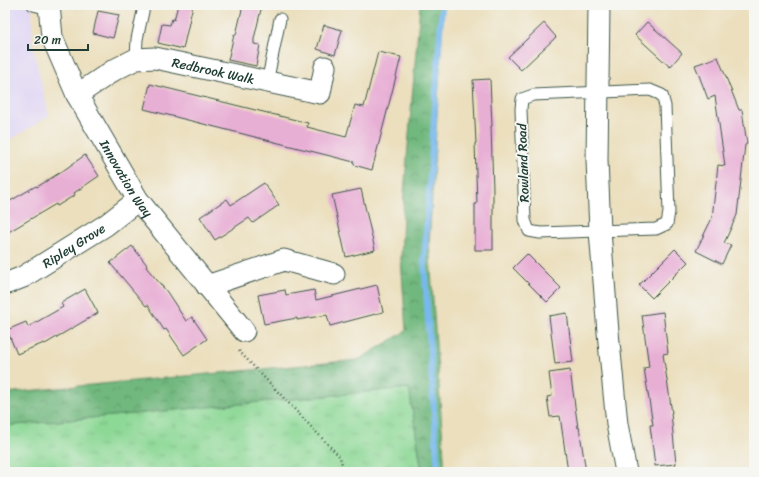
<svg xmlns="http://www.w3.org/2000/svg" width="759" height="477" font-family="Sriracha,sans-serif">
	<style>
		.built { fill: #dfd4f5 }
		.grass { fill: url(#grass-tufts); stroke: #568a64 }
		.forest { fill: url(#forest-crowns); stroke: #487a59 }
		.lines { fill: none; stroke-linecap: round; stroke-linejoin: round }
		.stream { stroke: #78b9ed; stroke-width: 6 }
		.building { fill: #e8afd5 }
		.service-casing { stroke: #3e5549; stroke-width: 13 }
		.minor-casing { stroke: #3e5549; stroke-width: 23 }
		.path { stroke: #3e5549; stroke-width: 2.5; stroke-dasharray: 1 3; stroke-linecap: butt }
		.service { stroke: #fff; stroke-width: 11 }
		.minor { stroke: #fff; stroke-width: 21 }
		.labels { text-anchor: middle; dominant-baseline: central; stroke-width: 4; stroke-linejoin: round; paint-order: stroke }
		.street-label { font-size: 13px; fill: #1f3d34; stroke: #f6f6f2 }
	</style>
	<defs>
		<pattern id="grass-tufts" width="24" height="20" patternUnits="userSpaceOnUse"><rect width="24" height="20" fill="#8cd895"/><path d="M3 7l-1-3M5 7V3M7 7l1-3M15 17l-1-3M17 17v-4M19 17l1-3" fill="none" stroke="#78ba81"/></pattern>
		<pattern id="forest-crowns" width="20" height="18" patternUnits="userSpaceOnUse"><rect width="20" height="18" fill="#71b87e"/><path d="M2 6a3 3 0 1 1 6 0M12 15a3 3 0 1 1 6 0" fill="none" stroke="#5c9768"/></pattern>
	</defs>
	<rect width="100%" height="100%" fill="#f6f6f2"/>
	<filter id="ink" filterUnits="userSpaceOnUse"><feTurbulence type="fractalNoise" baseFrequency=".025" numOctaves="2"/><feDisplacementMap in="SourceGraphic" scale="8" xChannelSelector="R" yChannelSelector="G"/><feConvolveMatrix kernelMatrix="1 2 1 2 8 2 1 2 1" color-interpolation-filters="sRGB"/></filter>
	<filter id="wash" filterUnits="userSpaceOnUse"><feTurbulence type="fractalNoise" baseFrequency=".012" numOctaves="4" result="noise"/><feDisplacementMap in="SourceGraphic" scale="16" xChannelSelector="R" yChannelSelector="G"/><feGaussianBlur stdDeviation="0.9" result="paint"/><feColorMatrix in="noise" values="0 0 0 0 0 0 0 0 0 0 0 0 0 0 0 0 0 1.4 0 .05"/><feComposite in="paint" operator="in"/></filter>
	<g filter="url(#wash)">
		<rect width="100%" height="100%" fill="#ebdfbd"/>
		<path class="built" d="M5 5H32V42L49 116 5 143Z"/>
		<path class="grass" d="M409 388 422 472H5V426Z"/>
		<path class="forest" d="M420 5H444L429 243 445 472H422L409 388 5 426V393L358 360 406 331 401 259 404 193Z"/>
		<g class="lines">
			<path class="stream" d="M438 472 424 261 442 5"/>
		</g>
		<g id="blocks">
			<path class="building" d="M178 5H193L183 49 158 43 162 24 170 25 172 19 174 20Z
				M243 5H262L254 39V44L260 45 256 66 228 60 234 35H236Z
				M98 11 119 15 113 38 93 33Z
				M647 22 682 53 670 67 635 35Z
				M544 23 556 37 521 70 508 57Z
				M324 25 342 30 335 55 317 49Z
				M378 52 401 57 372 170 354 165V162L144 109 150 84 308 123 307 127 346 137 355 105 364 107Z
				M718 57 739 110H742L747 144 745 145 737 215 724 243 731 245 722 264 696 251 712 218 718 165 725 166 715 96 708 99 695 65Z
				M490 79 492 126H491L493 190V250H475V204H477L475 143H476L473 80Z
				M85 155 99 176 74 193 75 195 57 206 56 204 5 234V204L36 186 37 187 64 170Z
				M264 183 279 205 253 223 249 218 215 240 200 217 227 199 231 205Z
				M361 189 375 250 346 257 332 195Z
				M132 246 147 265 146 267 167 292 186 321 192 317 207 339 184 355 166 329 164 330 148 305 146 306 110 263Z
				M675 249 688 262 652 298 639 285Z
				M527 254 561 288 547 302 513 268Z
				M377 285 383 312 330 326 327 315 297 320V318L264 324 258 295 285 290 286 295 314 290 316 300Z
				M85 289 98 313 45 344 44 343 17 354 7 330 26 322 28 327 63 307 61 303Z
				M663 312 668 353 663 354 672 413H671L676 464 655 466 650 425H653L644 368 649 367 642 315Z
				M567 313 573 362 555 364 549 316Z
				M570 370 578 428 579 427 586 472H568L560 416 550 417 547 397 552 396 549 373Z"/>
		</g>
	</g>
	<g filter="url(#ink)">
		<use href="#blocks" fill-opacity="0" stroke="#3e5549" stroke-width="1"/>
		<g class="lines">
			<g class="service-casing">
				<path id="service" d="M33 5 50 9
					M136 59 137 39 144 7
					M267 83 280 19
					M650 90 662 95 665 106 669 212 667 224 656 229 540 233 529 231 525 220 521 109 522 99 533 95Z"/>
			</g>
			<g class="minor-casing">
				<g id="minor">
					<path id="s1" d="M49 5 52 37 77 95 138 200 244 331"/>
					<path d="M599 5 597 160 600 231 608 332 617 424 626 472"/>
					<path id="s2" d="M77 95 114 70 136 59 155 58 320 93 325 67"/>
					<path id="s3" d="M5 284 23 277 106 225 138 200"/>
					<path d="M207 286 284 260 334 274"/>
				</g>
			</g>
			<path class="path" d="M239 351 340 457 344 472"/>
			<use href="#service" class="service"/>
			<use href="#minor" class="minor"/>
		</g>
	</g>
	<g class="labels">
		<g class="street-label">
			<text stroke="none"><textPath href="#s2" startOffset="148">Redbrook Walk</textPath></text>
			<text transform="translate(523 163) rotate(-92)">Rowland Road</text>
			<text stroke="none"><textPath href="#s1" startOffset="192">Innovation Way</textPath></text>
			<text stroke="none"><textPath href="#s3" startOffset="79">Ripley Grove</textPath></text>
		</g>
	</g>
	<rect width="759" height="477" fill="none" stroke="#f6f6f2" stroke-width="20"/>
	<path d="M28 44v6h60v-6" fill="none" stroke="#1f3d34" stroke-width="2"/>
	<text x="34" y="44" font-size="12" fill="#1f3d34" stroke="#f6f6f2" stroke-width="3" paint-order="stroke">20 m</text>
</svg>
